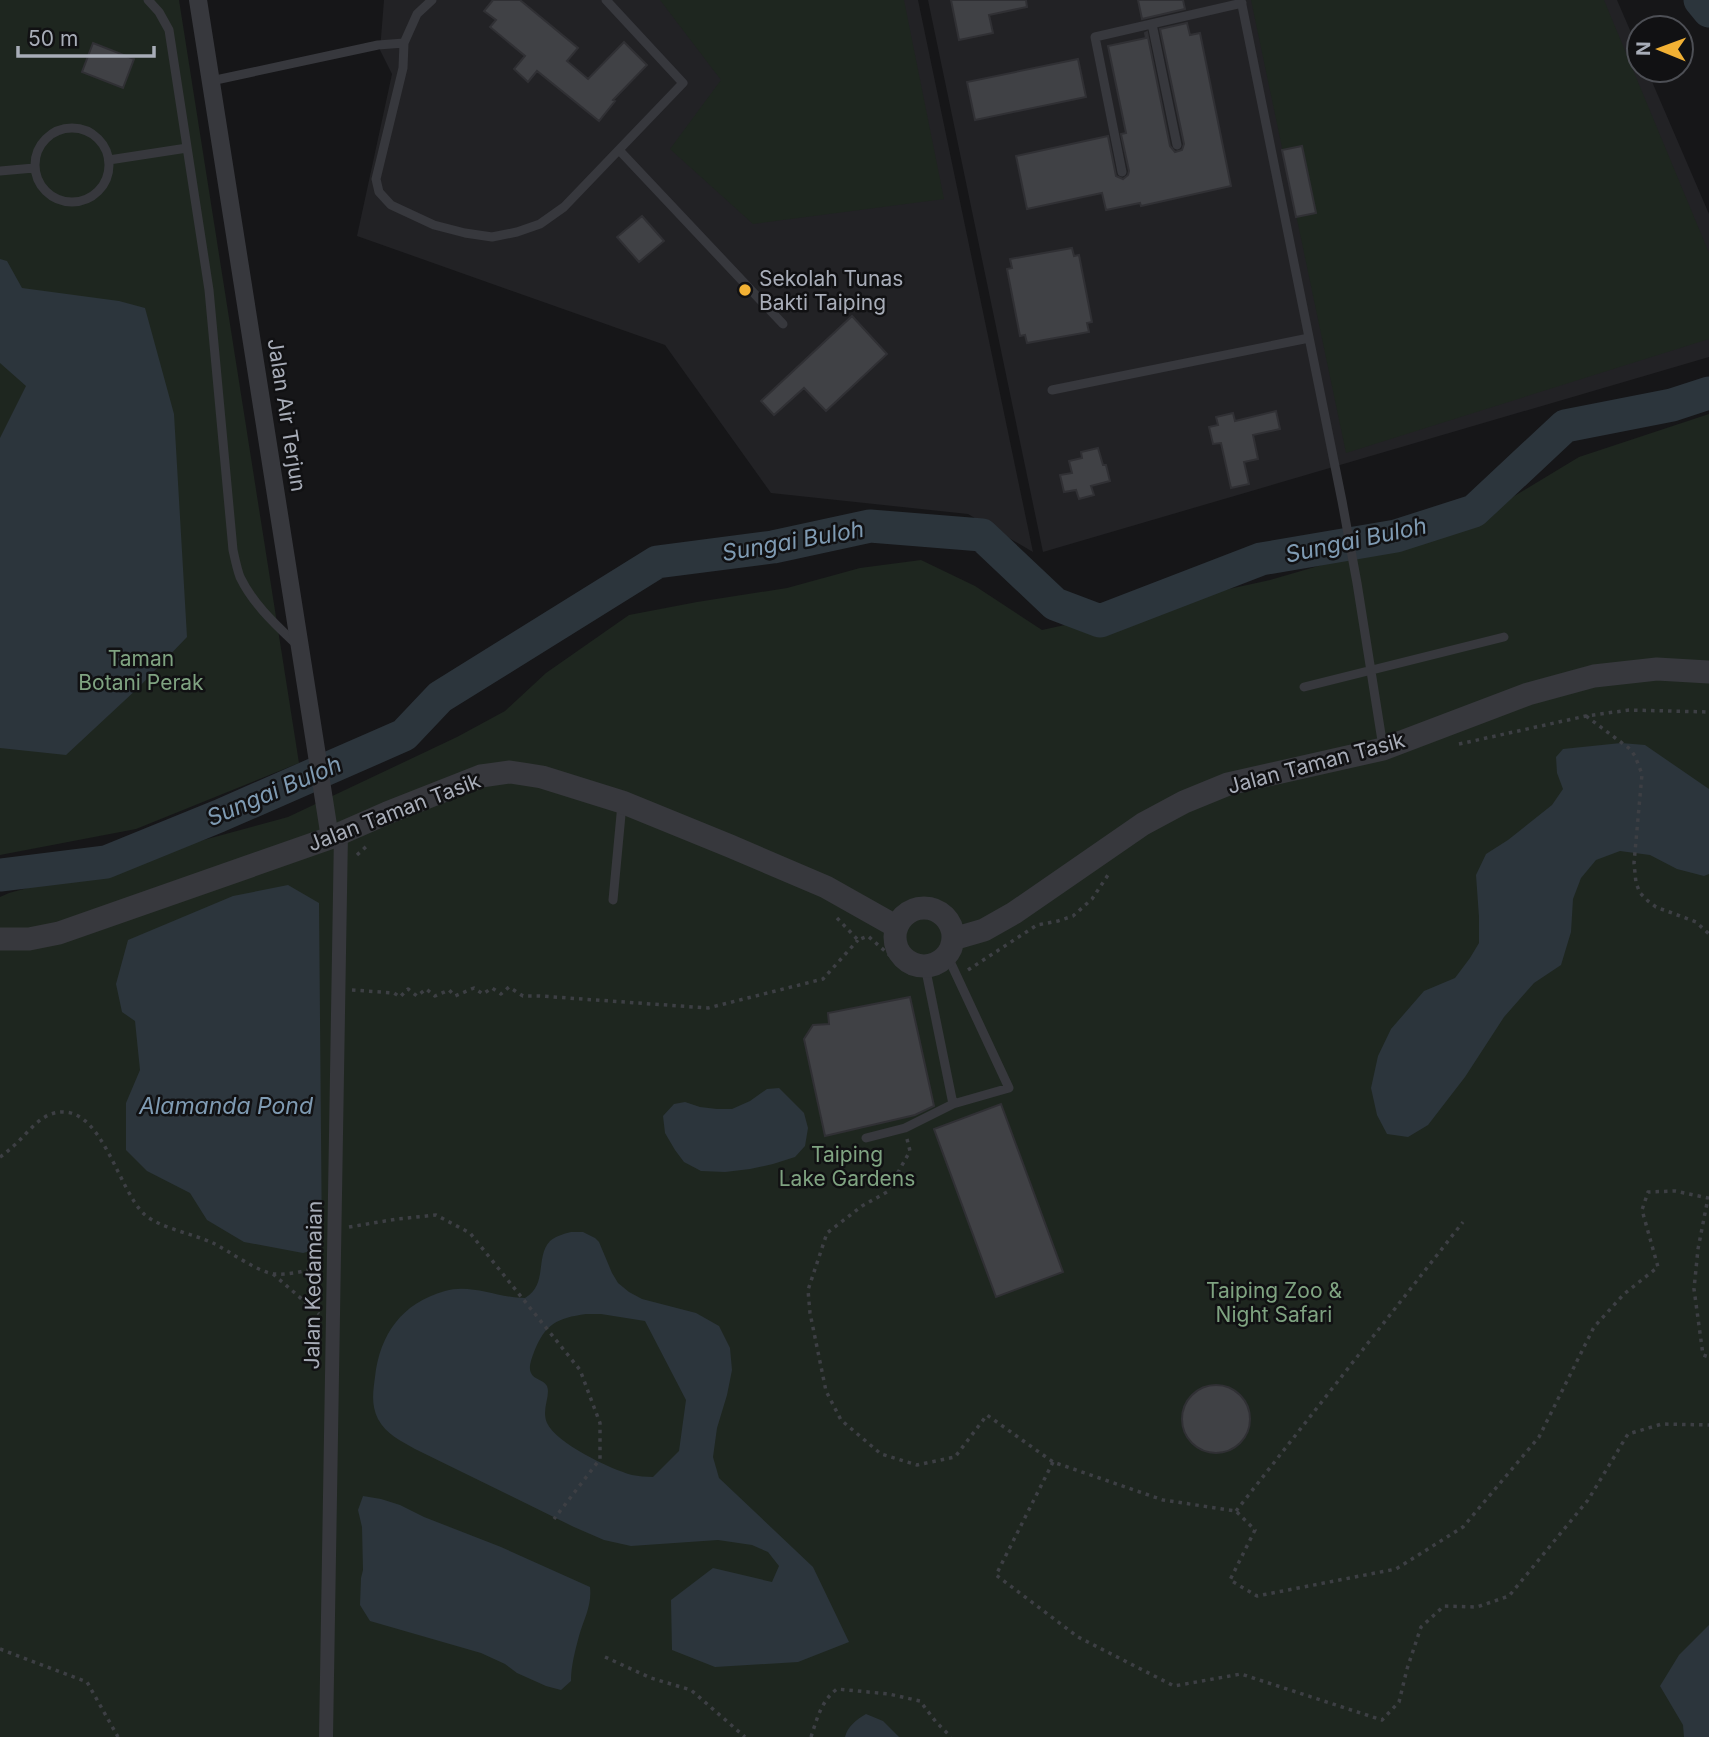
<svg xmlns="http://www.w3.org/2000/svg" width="1709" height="1737" font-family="Inter,sans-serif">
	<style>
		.built { fill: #222225 }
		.green { fill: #1e261f }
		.water { fill: #2c353c; fill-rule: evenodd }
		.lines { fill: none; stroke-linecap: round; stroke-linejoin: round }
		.river { stroke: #2c353c; stroke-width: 33 }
		.building { fill: #404145; stroke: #303034; stroke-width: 2 }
		.path { stroke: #3d3f44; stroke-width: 3.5; stroke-dasharray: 3.5 5; stroke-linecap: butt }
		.service { stroke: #37383d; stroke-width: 9 }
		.pedestrian { stroke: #37383d; stroke-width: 14 }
		.minor { stroke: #37383d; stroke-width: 18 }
		.tertiary { stroke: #37383d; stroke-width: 23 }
		.poi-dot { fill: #f2b134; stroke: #111113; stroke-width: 2.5 }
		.labels { text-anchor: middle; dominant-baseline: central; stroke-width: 5; stroke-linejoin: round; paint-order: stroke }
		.poi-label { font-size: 21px; fill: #a8adb8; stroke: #111113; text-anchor: start }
		.street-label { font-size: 21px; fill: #a8adb8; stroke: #111113 }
		.park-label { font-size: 21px; fill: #7fa381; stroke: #111113 }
		.water-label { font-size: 23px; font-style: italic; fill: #7f9bb3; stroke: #111113 }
	</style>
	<rect width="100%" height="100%" fill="#161618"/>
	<path class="built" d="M384 0H918L1033 552 968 514 771 493 665 345 357 236 392 74 380 50Z
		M928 0H1617L1639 51V70H1647L1709 214V357L1043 552Z"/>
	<path class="green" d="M0 0H179L299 763 136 829 0 855Z
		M660 0H904L944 199 753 224 670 149 721 80Z
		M1251 0H1604L1709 253V339L1346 453Z
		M1709 414V1737H0V897L9 893 288 817 457 737 505 711 546 673 629 615 697 602 787 588 860 568 921 560 975 586 1042 630 1270 580 1473 521 1579 457Z"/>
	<path class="water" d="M0 259 7 261 22 288 119 301 145 308 174 414 187 637 138 688 66 755 0 748V438L26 386 0 363Z
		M1621 743 1645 745 1709 789V874L1704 876 1677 869 1650 855 1620 851 1596 860 1581 878 1573 899 1571 932 1561 965 1534 983 1504 1017 1465 1077 1428 1125 1408 1137 1387 1134 1377 1115 1371 1088 1378 1056 1391 1029 1424 991 1455 978 1470 958 1479 943V917L1476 875 1486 854 1508 840 1552 805 1563 789 1557 773 1556 757 1563 749Z
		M288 885 319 903 322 1248 303 1253 244 1242 207 1220 190 1193 147 1171 126 1150V1103L140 1070 135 1021 122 1012 116 984 128 940 233 896Z
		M779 1088 804 1113 808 1128 805 1146 795 1157 773 1164 750 1169 725 1172 701 1171 684 1162 675 1150 665 1133 663 1116 674 1104 685 1102 700 1107 717 1109H732L750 1101 767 1089Z
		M571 1232H583L595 1238 599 1242 612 1273 618 1283 629 1292 642 1299 696 1313 719 1326 730 1348 732 1370 727 1395 717 1428 713 1457 719 1478 813 1567 849 1642 798 1662 715 1667 672 1650 671 1600 713 1568 772 1582 779 1566 768 1552 752 1545 718 1540 631 1546 604 1540 574 1527 415 1449C401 1441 386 1434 378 1419 371 1405 373 1392 375 1377 380 1334 402 1303 445 1291 471 1283 498 1298 525 1298 548 1285 535 1257 550 1241 556 1236 563 1234 571 1232ZM586 1314H601L645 1321 686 1400 679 1451 653 1477C646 1477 638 1476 632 1475 610 1469 556 1443 547 1423 541 1409 551 1396 547 1386 543 1379 534 1380 531 1373 528 1367 532 1358 534 1352 545 1324 557 1318 586 1314Z
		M363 1496 381 1499 400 1505 424 1517 501 1547 590 1587C592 1606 584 1618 579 1636 575 1651 571 1666 571 1681L561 1690 546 1686 517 1673 505 1664 481 1653 370 1621 360 1605 361 1578 363 1570 362 1527 358 1510Z
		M1709 1625V1737H1684L1683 1725 1660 1686 1679 1655Z
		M866 1714 883 1721 899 1737H845C848 1726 856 1720 866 1714Z"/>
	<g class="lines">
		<path class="river" d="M1700 0 1709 11
			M0 875 106 862 219 816 404 735 440 697 657 562 773 547 870 526 982 535 1055 604 1100 621 1261 559 1396 536 1474 511 1565 426 1672 405 1709 393"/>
	</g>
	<path class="building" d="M493 0H520L578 48 567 61 588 79 624 42 647 65 613 100 615 101 599 121 537 71 528 82 514 69 525 56 490 27 496 20 484 11Z
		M951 0H1026L1027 7 989 15 993 33 959 40Z
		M1138 0H1183L1185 9 1142 19Z
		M1187 23 1190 35 1200 33 1231 186 1141 206 1140 203 1106 210 1102 193 1027 209 1016 156 1108 136 1116 176 1123 179 1128 175 1129 171 1121 134 1126 133 1108 46 1146 38 1145 33 1147 32 1170 146 1175 152 1182 150 1184 144 1160 29Z
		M93 43 134 59 123 88 82 72Z
		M1078 59 1086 97 975 120 967 82Z
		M1302 146 1316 213 1296 217 1282 150Z
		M642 216 664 241 639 262 617 237Z
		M1072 248 1074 256 1079 255 1092 322 1087 323 1089 332 1027 343 1025 335 1020 336 1007 269 1012 268 1010 259Z
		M852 316 887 354 826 411 804 388 774 415 761 401Z
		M1276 411 1280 429 1253 435 1258 459 1244 462 1249 484 1231 488 1221 443 1213 444 1209 427 1218 425 1216 417 1233 413 1235 421Z
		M1098 448 1103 465H1106L1110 481 1091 486 1094 495 1079 499 1076 490 1064 492 1060 475 1072 473 1069 461 1082 458 1081 452Z
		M910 997 934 1106 915 1115 825 1136 804 1039 813 1025 829 1024 828 1013Z
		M1001 1104 1063 1272 996 1297 934 1129Z
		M1182 1419a34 34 0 1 1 68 0a34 34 0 1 1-68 0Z"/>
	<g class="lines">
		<path class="path" d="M1586 716 1630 749 1635 756 1642 774 1634 863 1636 883 1640 893 1648 901 1656 907 1696 922 1709 934
			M1459 744 1586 716 1629 710 1709 712
			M357 855 369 844
			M837 918 858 940 868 936 913 976
			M968 970 1037 925 1058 921 1073 916 1092 899 1108 875
			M352 990 394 993 400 997 408 989 417 996 426 989 435 996 449 990 455 996 474 988 483 994 492 988 501 994 509 987 523 996H540L708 1008 823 979 858 940
			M907 1139 910 1151 887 1192 862 1206 827 1233 808 1290 810 1313 826 1391 841 1420 881 1454 917 1465 955 1457 987 1415 1053 1462 1163 1500 1236 1511 1255 1530 1230 1580 1257 1596 1396 1569 1463 1527 1539 1437 1594 1327 1624 1294 1658 1267 1642 1210 1648 1192 1675 1191 1708 1198 1698 1249 1694 1289 1703 1355 1709 1357
			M0 1157C6 1153 11 1148 17 1143 30 1130 43 1111 64 1112 103 1113 119 1190 144 1214 159 1228 194 1234 213 1243 229 1251 259 1273 275 1274 289 1275 304 1271 318 1268
			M349 1227 397 1219 436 1215 470 1233 580 1370 600 1423V1459L554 1519
			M273 1274 319 1314
			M1053 1462 996 1575 1078 1637 1174 1686 1241 1674 1382 1720 1399 1702 1407 1669 1421 1627 1444 1606 1477 1607 1509 1596 1588 1500 1628 1434 1662 1424 1709 1425
			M1236 1511 1463 1222
			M0 1649 87 1682 118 1737
			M605 1657 651 1678 691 1690 745 1737
			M811 1737C817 1719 821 1701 837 1689L889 1694 920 1701 936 1722 951 1737"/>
		<path class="service" d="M148 0 159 12 169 30 209 290 233 550C235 559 237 569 240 577 253 604 275 624 296 644
			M1241 0 1342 501 1357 583 1383 747
			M1152 24 1177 145
			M404 43 403 68 376 179 379 192 391 205 434 225 465 233 492 237 517 232 540 224 564 207 683 83 606 0
			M211 81 378 45 404 43 417 14 432 0
			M35 165a37 37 0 1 1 74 0a37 37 0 1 1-74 0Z
			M619 150 783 324
			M109 160 187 148
			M0 171 34 168
			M1122 172 1095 37 1242 3
			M1052 390 1309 338
			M1304 687 1504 637
			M613 900 622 804
			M947 955 1009 1088 953 1104
			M866 1138 905 1128 953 1104 925 966"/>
		<path class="pedestrian" d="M326 1737 341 833"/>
		<path class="minor" d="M198 0 330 838"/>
		<path class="tertiary" d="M895 937a29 29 0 1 1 58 0a29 29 0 1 1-58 0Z
			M0 939H29L59 933 330 838 387 813 481 776 510 772 542 777 622 802 730 846 826 887 897 927
			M953 939 984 930 1014 913 1143 824 1184 802 1228 784 1383 749 1528 694 1594 676 1657 669 1709 672"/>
	</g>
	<circle class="poi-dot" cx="745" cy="290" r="7"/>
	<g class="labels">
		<g class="poi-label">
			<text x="759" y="278">Sekolah Tunas<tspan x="759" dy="24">Bakti Taiping</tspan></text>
		</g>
		<g class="street-label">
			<text transform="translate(287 415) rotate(81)">Jalan Air Terjun</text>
			<text transform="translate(1316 763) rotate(-15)">Jalan Taman Tasik</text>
			<text transform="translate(394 812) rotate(-21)">Jalan Taman Tasik</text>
			<text transform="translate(313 1285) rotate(-89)">Jalan Kedamaian</text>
		</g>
		<g class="park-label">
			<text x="141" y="658">Taman<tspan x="141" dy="24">Botani Perak</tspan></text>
			<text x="847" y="1154">Taiping<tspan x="847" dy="24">Lake Gardens</tspan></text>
			<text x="1274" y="1290">Taiping Zoo &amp;<tspan x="1274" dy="24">Night Safari</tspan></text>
		</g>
		<g class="water-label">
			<text transform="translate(1356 540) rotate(-12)">Sungai Buloh</text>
			<text transform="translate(793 541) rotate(-10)">Sungai Buloh</text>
			<text transform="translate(274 791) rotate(-23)">Sungai Buloh</text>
			<text x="226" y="1106">Alamanda Pond</text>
		</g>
	</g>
	<g transform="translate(1660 49) rotate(271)"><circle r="33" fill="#111113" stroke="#4d4f55" stroke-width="2"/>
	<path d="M0-5L12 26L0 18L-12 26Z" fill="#f2b134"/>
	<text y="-10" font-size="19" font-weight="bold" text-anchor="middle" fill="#a8adb8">N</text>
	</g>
	<path d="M18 46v10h136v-10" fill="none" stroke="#a8adb8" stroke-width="3.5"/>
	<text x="28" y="46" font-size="21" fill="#a8adb8" stroke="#111113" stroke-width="5" paint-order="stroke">50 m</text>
</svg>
